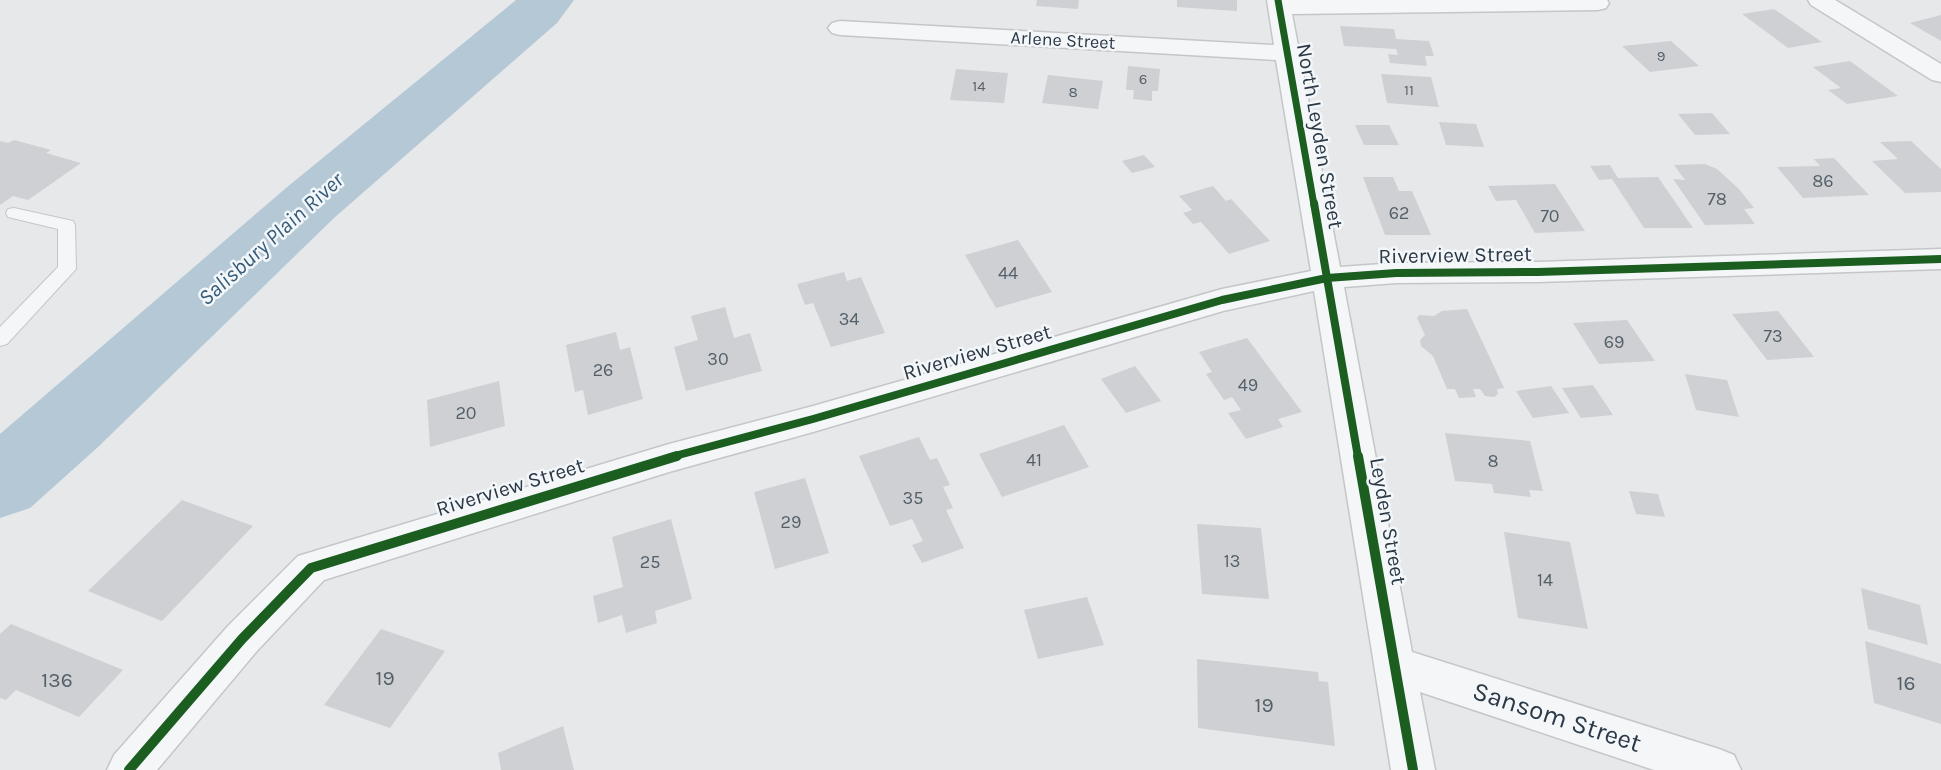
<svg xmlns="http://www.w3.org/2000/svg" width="1941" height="770" font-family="Karla,sans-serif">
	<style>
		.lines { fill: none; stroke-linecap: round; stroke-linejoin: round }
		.river { fill: #b4c8d5; fill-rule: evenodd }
		.building { fill: #ced0d3 }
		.lane-casing { stroke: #c4c6c8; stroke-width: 2 }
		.street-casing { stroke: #c4c6c8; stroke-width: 3 }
		.lane { fill: #f5f6f7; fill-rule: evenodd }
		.street { fill: #f5f6f7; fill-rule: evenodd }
		.cycleway-far2-casing { stroke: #f4f7f9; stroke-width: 10 }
		.cycleway-far1-casing { stroke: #f4f7f9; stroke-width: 12 }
		.cycleway-casing { stroke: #f4f7f9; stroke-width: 14 }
		.cycleway-far2 { stroke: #1b5e20; stroke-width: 7 }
		.cycleway-far1 { stroke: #1b5e20; stroke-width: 8 }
		.cycleway { stroke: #1b5e20; stroke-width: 10 }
		.labels { text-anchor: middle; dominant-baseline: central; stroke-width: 5; stroke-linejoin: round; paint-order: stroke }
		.far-number-label { font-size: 15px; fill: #545f69 }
		.far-street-label { font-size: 18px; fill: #2b3845; stroke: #f4f7f9 }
		.number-label { font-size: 18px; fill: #545f69 }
		.street-label { font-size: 21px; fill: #2b3845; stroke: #f4f7f9 }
		.near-number-label { font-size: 21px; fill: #545f69 }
		.water-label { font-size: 22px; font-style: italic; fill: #345c7a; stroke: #f4f7f9 }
		.near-street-label { font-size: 26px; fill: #2b3845; stroke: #f4f7f9 }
	</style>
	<rect width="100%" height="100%" fill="#e6e8ea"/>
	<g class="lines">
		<path class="river" d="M516 0H574L557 23 334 218 98 447 30 508 0 518V434L286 188Z"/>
	</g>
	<path class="building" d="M1037 0H1079L1078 9 1036 6Z
		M1177 0H1237V11L1177 7Z
		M1774 9 1822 42 1788 48 1742 14Z
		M1941 15V41L1910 23Z
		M1340 26 1394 29 1396 39 1429 41 1434 56H1425L1427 66 1390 63 1388 54 1398 55 1396 49 1344 46Z
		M1671 41 1699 66 1650 72 1622 46Z
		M1850 61 1898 96 1847 104 1828 90 1841 88 1813 67Z
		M1128 66 1160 69 1158 91H1152V101L1133 99 1134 90H1126Z
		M956 69 1008 73 1004 103 950 100Z
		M1381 74 1431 77 1439 107 1387 103Z
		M1048 75 1103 81 1098 109 1042 103Z
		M1712 113 1730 134 1695 135 1678 114Z
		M1439 122 1476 124 1484 147 1446 145Z
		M1355 125H1389L1399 145H1364Z
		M14 140 51 150 46 153 81 163 28 200 13 196 0 205V141L8 143Z
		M1911 141 1941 169V192L1905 193 1872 161 1898 159 1880 142Z
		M1144 155 1155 167 1132 173 1122 161Z
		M1834 158 1869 195 1803 198 1777 167 1820 166 1814 159Z
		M1705 164 1717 169 1739 189 1754 208 1744 209 1755 224 1705 225 1673 179 1685 180 1674 165Z
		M1610 165 1618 178 1658 177 1693 228H1644L1612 179 1599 180 1590 166Z
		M1363 177H1393L1399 191H1412L1431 235H1385Z
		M1555 184 1585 231 1535 233 1516 200 1496 201 1488 186Z
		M1213 186 1226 201 1231 199 1270 241 1229 254 1201 222 1193 224 1183 213 1192 210 1179 196Z
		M1018 240 1052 292 996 308 965 255Z
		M844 272 847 281 861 277 885 333 831 347 813 303 805 305 797 284Z
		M725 307 734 338 750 333 762 371 686 391 674 347 698 340 691 316Z
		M1467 309 1504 388 1497 389 1498 394 1494 397 1485 396 1480 389H1473L1476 397 1459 398 1455 389H1447L1433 356 1421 346 1420 340 1425 335 1417 318 1419 315 1434 316 1442 311Z
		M1778 311 1814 357 1767 360 1732 314Z
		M1627 320 1655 361 1599 364 1573 323Z
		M616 332 620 350 630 347 643 399 588 415 583 390 575 392 566 345Z
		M1247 338 1302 412 1278 419 1283 427 1246 439 1228 413 1241 410 1232 397 1224 400 1206 374 1212 372 1199 352Z
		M1135 366 1161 401 1126 413 1101 379Z
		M1685 374 1727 380 1739 417 1696 410Z
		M499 381 505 426 430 447 427 400Z
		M1593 385 1613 415 1581 418 1562 388Z
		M1551 386 1569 413 1533 418 1516 391Z
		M1064 425 1089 467 1002 497 979 454Z
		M1445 433 1530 441 1543 491 1529 490 1531 497 1494 493 1492 484 1455 481Z
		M919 437 930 460 937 458 950 485 943 487 953 508 946 510 964 548 922 563 912 545 923 541 912 519 890 526 859 456Z
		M805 478 829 553 775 569 754 492Z
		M1629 491 1658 494 1665 517 1636 514Z
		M182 500 253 526 162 621 88 591Z
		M671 519 692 599 655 611 657 623 626 633 622 615 598 623 593 596 623 587 612 537Z
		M1197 524 1261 528 1269 599 1202 594Z
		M1504 532 1570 542 1588 629 1518 618Z
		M1861 588 1920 605 1928 645 1868 629Z
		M1087 597 1104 645 1038 659 1024 610Z
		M11 624 123 670 79 717 16 690 6 700 0 698V634Z
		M381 629 445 651 390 728 324 705Z
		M1865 641 1941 664V724L1874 703Z
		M1197 659 1318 672 1319 681 1328 682 1335 746 1198 728Z
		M563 726 574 770H501L498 753Z"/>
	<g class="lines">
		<g class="lane-casing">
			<path id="lane" d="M14 208 73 221 75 225 76 269 7 344 0 346V327L58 267V229L8 217 6 213 8 209Z"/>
		</g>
		<g class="street-casing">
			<path id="street" d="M1267 0H1607L1609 3 1606 8 1598 10 1292 14 1340 267 1396 263 1538 262 1941 249V269L1538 282 1396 283 1344 287 1412 652 1719 749 1734 755 1741 770H1654L1420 692 1435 770H1391L1314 291 1223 311 813 432 669 472 324 580 256 652 157 770H107L114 755 228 626 298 556 669 444 813 406 1222 289 1311 271 1276 60 840 35 832 33 828 28 832 23 840 21 1274 45Z
				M1808 0H1835L1941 64V82L1932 80 1811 5Z"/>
		</g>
		<use href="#lane" class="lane"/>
		<use href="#street" class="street"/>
		<g class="cycleway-far2-casing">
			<path id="cycleway-far2" d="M1278 0 1314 205"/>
		</g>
		<g class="cycleway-far1-casing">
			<path id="cycleway-far1" d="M1314 203 1358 457
				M671 457 813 419 1222 300 1327 278 1396 273 1538 272 1941 259"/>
		</g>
		<g class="cycleway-casing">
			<path id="cycleway" d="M1358 456 1413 770
				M129 770 242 639 311 568 677 456"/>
		</g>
		<use href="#cycleway-far2" class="cycleway-far2"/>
		<use href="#cycleway-far1" class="cycleway-far1"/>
		<use href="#cycleway" class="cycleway"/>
	</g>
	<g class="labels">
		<g class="far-number-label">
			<text x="1661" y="56">9</text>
			<text x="1143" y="79">6</text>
			<text x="979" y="86">14</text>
			<text x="1409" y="90">11</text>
			<text x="1073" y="92">8</text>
		</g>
		<g class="far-street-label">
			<text transform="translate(1063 40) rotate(3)">Arlene Street</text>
		</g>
		<g class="number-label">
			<text x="1823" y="181">86</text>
			<text x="1717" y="199">78</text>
			<text x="1399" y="213">62</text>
			<text x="1550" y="216">70</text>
			<text x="1008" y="273">44</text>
			<text x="849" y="319">34</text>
			<text x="1773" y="336">73</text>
			<text x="1614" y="342">69</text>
			<text x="718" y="359">30</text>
			<text x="603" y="370">26</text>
			<text x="1248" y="385">49</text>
			<text x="466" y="413">20</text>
			<text x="1034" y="460">41</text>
			<text x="1493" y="461">8</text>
			<text x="913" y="498">35</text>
			<text x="791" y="522">29</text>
			<text x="1232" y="561">13</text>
			<text x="650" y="562">25</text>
			<text x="1545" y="580">14</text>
		</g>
		<g class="street-label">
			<text transform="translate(1320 136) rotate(80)">North Leyden Street</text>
			<text transform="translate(1455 255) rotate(-1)">Riverview Street</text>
			<text transform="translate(977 352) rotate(-16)">Riverview Street</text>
			<text transform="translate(510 487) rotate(-17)">Riverview Street</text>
			<text transform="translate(1388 521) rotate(80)">Leyden Street</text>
		</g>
		<g class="near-number-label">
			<text x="385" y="678">19</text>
			<text x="57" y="680">136</text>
			<text x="1906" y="683">16</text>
			<text x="1264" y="705">19</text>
		</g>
		<g class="water-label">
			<text transform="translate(271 239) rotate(-42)">Salisbury Plain River</text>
		</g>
		<g class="near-street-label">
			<text transform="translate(1557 717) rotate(18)">Sansom Street</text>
		</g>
	</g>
</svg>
